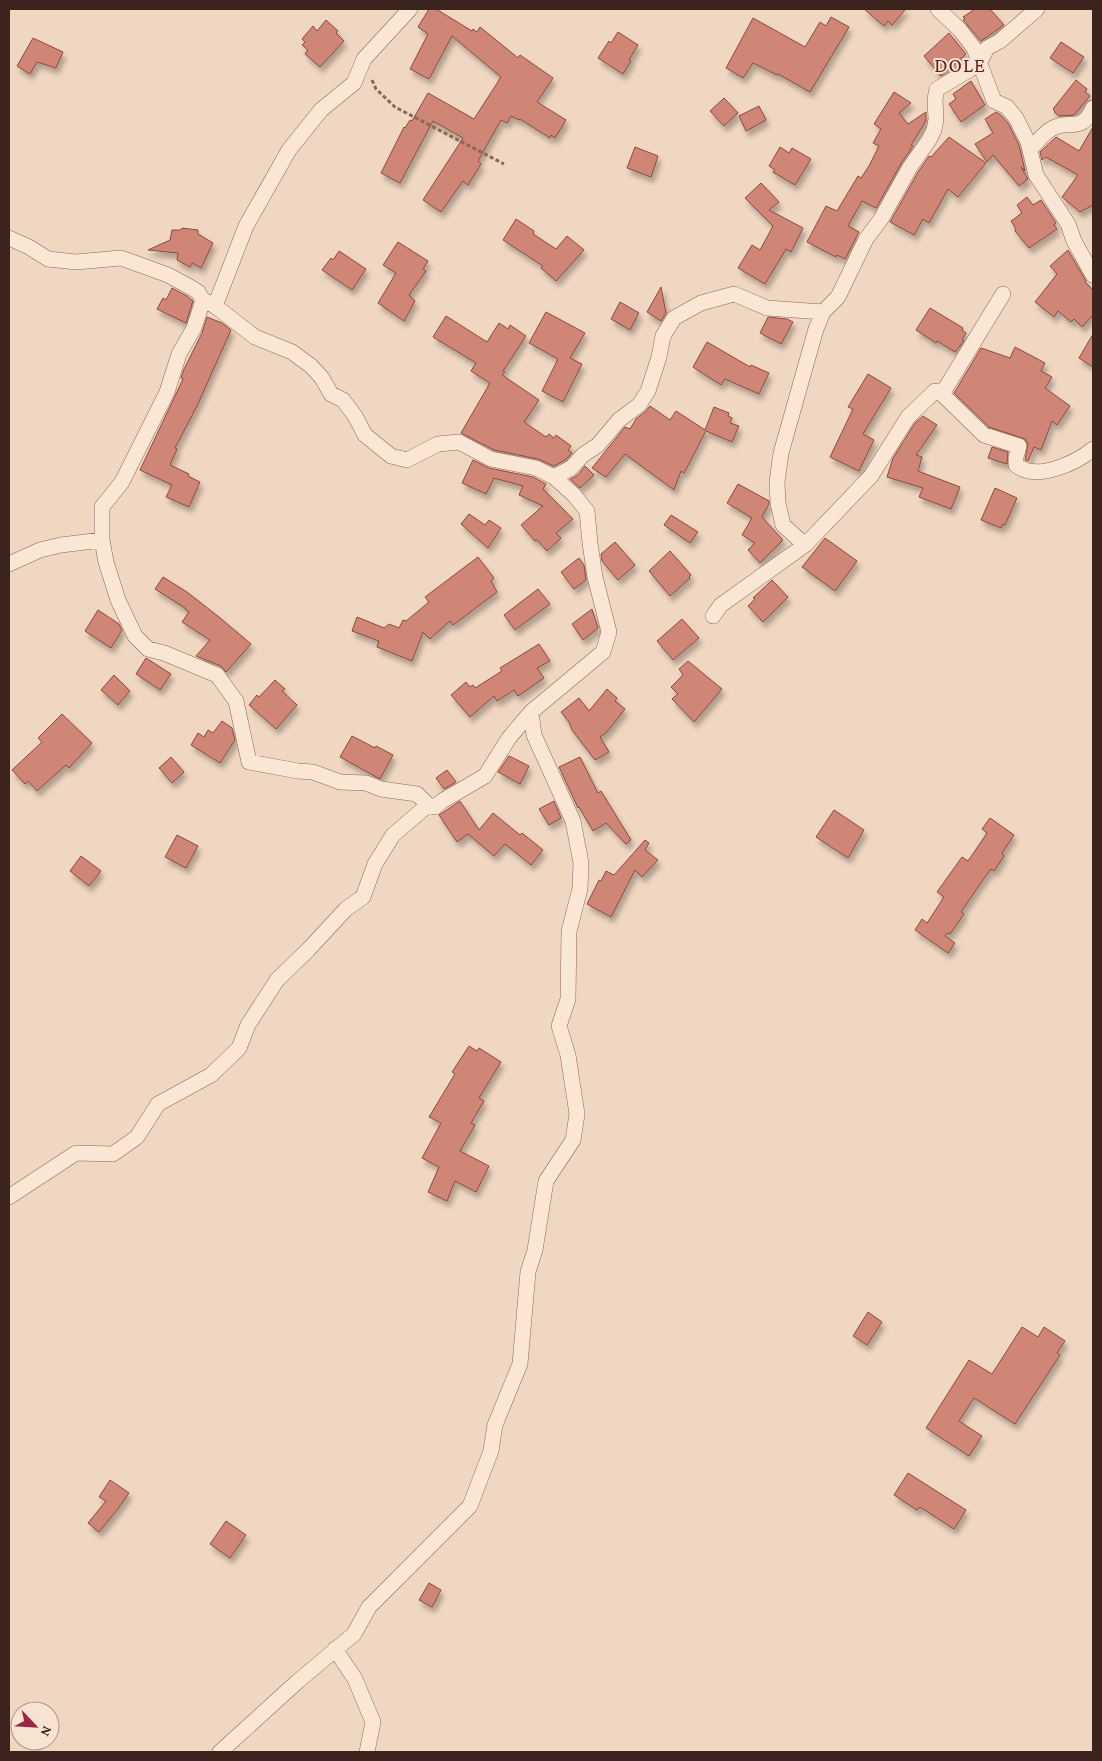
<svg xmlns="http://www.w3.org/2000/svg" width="1102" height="1761" font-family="'Crimson Pro',serif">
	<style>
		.building { fill: #d08676; stroke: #8b493d; filter: url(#shadow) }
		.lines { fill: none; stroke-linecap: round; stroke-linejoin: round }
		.minor-casing { stroke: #8a6758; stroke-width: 16 }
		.path { stroke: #8a6758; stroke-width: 3; stroke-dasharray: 4 2.5; stroke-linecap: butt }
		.minor { stroke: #fae6d5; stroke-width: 15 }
		.labels { text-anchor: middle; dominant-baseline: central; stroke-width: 4; stroke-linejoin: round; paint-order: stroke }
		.quarter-label { font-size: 20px; letter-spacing: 1px; fill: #681b1d; stroke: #f7e3d2 }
	</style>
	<defs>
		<filter id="shadow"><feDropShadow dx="3" dy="5.5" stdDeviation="2.5" flood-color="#0004"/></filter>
	</defs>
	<rect width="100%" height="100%" fill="#f0d7c2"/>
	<path class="building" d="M429 9H436L472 31 473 29 477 32 480 27 518 58 520 55 553 78 537 102 566 120 555 138 551 135 550 138 520 119 519 120 511 116 507 123 501 120 478 161 481 164 468 185 463 181 441 212 423 200 463 138 433 121 400 183 381 173 404 127 405 128 410 120 412 121 428 93 474 119 501 77 452 36 429 79 410 69 428 34 418 27Z
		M864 9H906L892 25 888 21 884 26Z
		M975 9H990L1004 25 981 41 963 20 965 19 963 17Z
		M831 17 849 27 810 92 778 74 777 75 753 63 743 78 726 68 753 18 805 47 820 22 826 26Z
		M326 20 338 31 336 33 344 41 320 67 305 54 308 50 302 45 305 42 302 39 313 26 317 31Z
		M618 32 638 45 629 60 631 61 623 74 598 58 609 41 611 43Z
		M949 33 966 54 941 76 924 56Z
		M33 38 63 52 56 68 37 62 30 74 17 66Z
		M1061 42 1084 57 1073 73 1050 58Z
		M1076 80 1087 89 1085 92 1090 96 1074 115 1059 116 1054 112 1055 111 1053 109Z
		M971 81 985 105 961 122 949 104 956 99 953 94Z
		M894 92 911 103 899 113 908 124 926 112V121L911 145 913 146 902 162 876 208 862 201 848 226 859 232 845 259 837 255 836 257 807 242 826 206 837 211 858 176 861 178 869 166 879 146 873 143 881 129 874 124Z
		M724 98 738 113 724 126 710 111Z
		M759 106 766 120 746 131 739 116Z
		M996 112 1001 115 1008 123 1019 145 1025 171 1021 167 1028 179 1019 186 993 155 987 162 975 144 993 133 985 119Z
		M1093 127V205L1080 212 1062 197 1078 175 1046 157 1042 160 1040 152 1056 137 1079 151Z
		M949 137 986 163 958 197 948 189 929 223 923 219 914 235 890 222 918 172 929 156 931 157Z
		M635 147 658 156 651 177 627 168Z
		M780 147 789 153 792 148 811 159 795 185 773 172 775 170 769 166Z
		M761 183 779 202 769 210 803 228 791 252 786 249 765 284 738 268 752 245 760 250 773 226 745 198Z
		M1027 197 1033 205 1041 200 1056 223 1054 225 1057 229 1029 248 1015 231 1016 229 1011 221 1022 213 1017 205Z
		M516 219 534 231 533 234 556 249 567 236 584 250 556 281 541 268 543 266 503 240Z
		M182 228 198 230V234L213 243 201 268 192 263 190 267 177 260 178 253 148 250 170 240 172 230H181Z
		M398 242 428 261 423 269 426 271 409 295 415 301 404 321 378 303 396 273 383 265Z
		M1068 250 1086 281 1085 282 1093 290V315L1082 327 1074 319 1071 322 1058 311 1054 317 1035 302 1057 274 1050 266Z
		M339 251 366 269 352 290 322 270 331 258 333 260Z
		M661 287 666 313 661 321 647 312Z
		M172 288 187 296 193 301 186 323 157 309 163 298 166 300Z
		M620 302 639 313 630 330 611 319Z
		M930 308 963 328 962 330 966 333 962 340 964 341 955 352 937 341 936 343 916 330Z
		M546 312 585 333 570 358 582 364 563 402 542 391 558 359 529 343Z
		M446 316 487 342 499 323 508 329 510 325 526 336 503 371 505 372 502 375 539 400 524 422 546 437 549 434 554 438 556 435 571 446 568 450 572 453 565 460 554 466 538 459 494 450 461 433 490 383 471 371 476 363 433 337Z
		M207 317 222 323 231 330 197 406 175 448 177 449 170 465 189 474 188 476 200 482 189 507 166 497 172 485 140 470 183 379 181 378 184 369 202 333Z
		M768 317 787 319 793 322 781 344 760 333Z
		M1093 334V367L1079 358Z
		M707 342 750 367 751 365 769 373 759 394 725 379 721 385 693 367Z
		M1015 347 1045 363 1041 371 1052 377 1045 388 1070 406 1057 425 1052 421 1041 450 1034 447 1028 461 1025 460 1028 444 1025 439 989 427 954 393 981 348 1010 358Z
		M868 374 891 388 863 434 874 440 859 471 830 457 853 409 848 407Z
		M650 406 670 420 676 411 705 430 714 407 729 413 728 416 732 418 730 423 739 426 732 442 706 431 684 473 681 471 674 490 625 454 606 477 592 468 625 427 630 429 636 419 645 412Z
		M923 416 937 425 916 455 922 457 918 471 960 487 951 509 919 497 923 488 887 477 893 458 915 423Z
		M992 447 1008 452 1007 464 988 458Z
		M473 460 489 468 533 477 546 484 543 489 573 519 556 533 561 538 547 551 537 540 535 541 521 525 543 506 519 495 523 486 494 478 486 494 462 483Z
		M585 466 594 475 580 488 570 479 578 475Z
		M738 484 769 501V504L762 517 783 540 760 563 748 550 755 543 742 535 752 518 727 503Z
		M995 488 1017 498 1005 525 1003 524 1001 528 981 520Z
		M469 514 485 525 489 520 501 528 488 548 461 524Z
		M671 515 698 532 690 543 664 525Z
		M825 538 857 561 835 591 802 567Z
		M615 542 635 565 618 580 602 561 601 554Z
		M670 551 691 575 689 577 690 578 670 596 649 571Z
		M478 557 494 578 491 581 497 592 453 625 450 621 430 639 423 632 412 661 377 647 379 641 352 631 357 617 384 628 389 624 399 628 403 620 406 621 429 602 425 597Z
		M579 558 584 565 586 580 574 589 561 572Z
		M163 577 187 592 219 617 251 644 226 672 221 666 196 656 210 640 182 622 189 612 185 609V608L155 589Z
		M772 580 788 597 763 622 748 606 755 599 753 598Z
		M538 589 550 604 515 630 504 615Z
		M592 609 598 628 583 640 572 624Z
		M98 610 119 624 122 630 111 648 85 631Z
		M682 619 699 638 673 660 657 641Z
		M539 644 550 661 537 668 544 678 518 696 514 690 497 701 494 696 470 717 451 695 466 682 470 687 473 685 475 688 502 671 500 668Z
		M146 658 171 674 160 690 136 674Z
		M688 661 722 689 694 722 672 699 678 694 671 687 683 675 679 669Z
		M114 675 130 691 118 705 101 690Z
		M275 680 285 689 282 691 297 705 276 729 249 705 257 695 259 697Z
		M607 689 617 698 615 701 625 709 607 732 600 737 609 752 595 760 572 730 569 722 561 712 579 698 589 711Z
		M62 714 92 743 69 768 66 765 37 791 28 781 25 784 12 770 42 742 38 738Z
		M222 721 232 728 235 740 220 763 191 745 198 733 204 737 208 730 213 733Z
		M352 736 375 748 376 746 393 755 380 779 340 757Z
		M509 756 529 766 520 784 498 772Z
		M171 757 184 772 172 783 159 768Z
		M580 757 598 793 601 791 631 840 626 844 606 823 593 831 579 807 578 808 559 767Z
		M447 770 456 782 444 789 436 778Z
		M460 801 479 830 493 813 520 835 522 833 543 850 531 865 505 844 494 856 468 834 457 842 439 815Z
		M554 801 561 818 549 825 539 809Z
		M834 810 864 830 848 858 816 837Z
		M990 818 1014 835 1002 853 1004 856 994 871 991 869 982 881 961 912 964 914 950 934 947 933 945 936 955 943 948 953 915 930 922 919 927 923 944 897 937 892 962 857 968 861 987 833 982 829Z
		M177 835 198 846 186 868 165 857Z
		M645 840 649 843 645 850 658 860 642 877 635 870 611 917 587 904 599 880 601 881 606 871 614 875Z
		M81 856 101 871 89 886 70 871Z
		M469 1046 477 1051 479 1048 501 1062 479 1098 484 1101 471 1123 475 1125 460 1151 489 1166 476 1192 455 1181 447 1201 428 1192 439 1167 422 1158 441 1123 429 1117 455 1074 452 1072Z
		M868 1312 882 1322 867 1345 853 1336Z
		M1022 1327 1038 1337 1044 1327 1065 1341 1057 1353 1060 1355 1015 1424 974 1398 959 1421 982 1436 969 1456 926 1428 969 1360 992 1374Z
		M908 1473 966 1510 954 1529 920 1507 917 1510 894 1495Z
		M110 1480 129 1493 117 1510 99 1532 88 1523 106 1501 99 1497Z
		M226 1521 246 1535 230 1558 210 1544Z
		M429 1583 441 1590 432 1607 419 1600Z"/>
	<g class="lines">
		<g class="minor-casing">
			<path id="minor" d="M938 9 960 30 974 48 994 101 1007 107 1016 118 1028 142 1036 175 1068 224 1074 241 1093 275
				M1030 149C1038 142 1044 132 1053 128 1071 119 1081 134 1093 108
				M9 238 29 247 48 259 76 262 121 258 168 275 192 288 198 292 203 300 215 306 246 226 289 150 321 110 354 83 364 59 410 9
				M203 300 194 328 179 354 167 392 122 482 102 507V540L106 562 118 600 135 636 148 649 164 653 217 675 236 701 249 762 298 771 313 772 340 782 366 783 381 789 417 794 428 805 435 807 442 801 485 776 509 738 531 712
				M215 306 255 337 292 352 311 366 322 378 331 394 343 400 355 416 365 435 391 456 407 460 438 444 459 442 491 459 536 468 554 477 571 468 583 455 598 445 619 420 639 405 648 391 659 357 663 336 674 318 701 303 734 294 767 308 823 312
				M942 394 1003 294
				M805 545 783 525 778 503 777 482 781 453 816 329 823 312 838 297 866 239 881 219 910 167 929 140 934 130 936 120 935 99 937 89 979 64 987 48 1000 41 1037 9
				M9 564 40 550 61 545 102 540
				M713 616 721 605 805 545 871 476 908 417 935 391 942 394 984 435 1019 446 1016 457V465C1036 482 1076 463 1093 449
				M9 1197 76 1153 113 1154 137 1137 158 1104 211 1075 239 1048 248 1025 277 980 308 950 346 909 363 897 375 864 393 835 428 805
				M335 1649 355 1679 373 1722 367 1752
				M220 1752 297 1682 354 1634 369 1607 470 1506 491 1451 495 1425 520 1364 528 1272 535 1250 546 1181 573 1140 577 1114 568 1055 559 1026 568 999 569 931 580 889 581 863 573 821 534 735 531 712 603 652 609 632 595 577 590 543 587 511 574 495 554 477"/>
		</g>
		<path class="path" d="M372 80 376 89 395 107 504 164"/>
		<use href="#minor" class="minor"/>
	</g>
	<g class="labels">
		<g class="quarter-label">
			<text x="960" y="65">DOLE</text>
		</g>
	</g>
	<rect width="1102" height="1761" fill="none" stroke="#3a241d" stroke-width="20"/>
	<g transform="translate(35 1726) rotate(115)"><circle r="24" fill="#f7e3d2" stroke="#ab978a"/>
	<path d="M0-4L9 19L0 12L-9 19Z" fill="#9c2643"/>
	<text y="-8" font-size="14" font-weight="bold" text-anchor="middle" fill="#3a241d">N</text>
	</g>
</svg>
